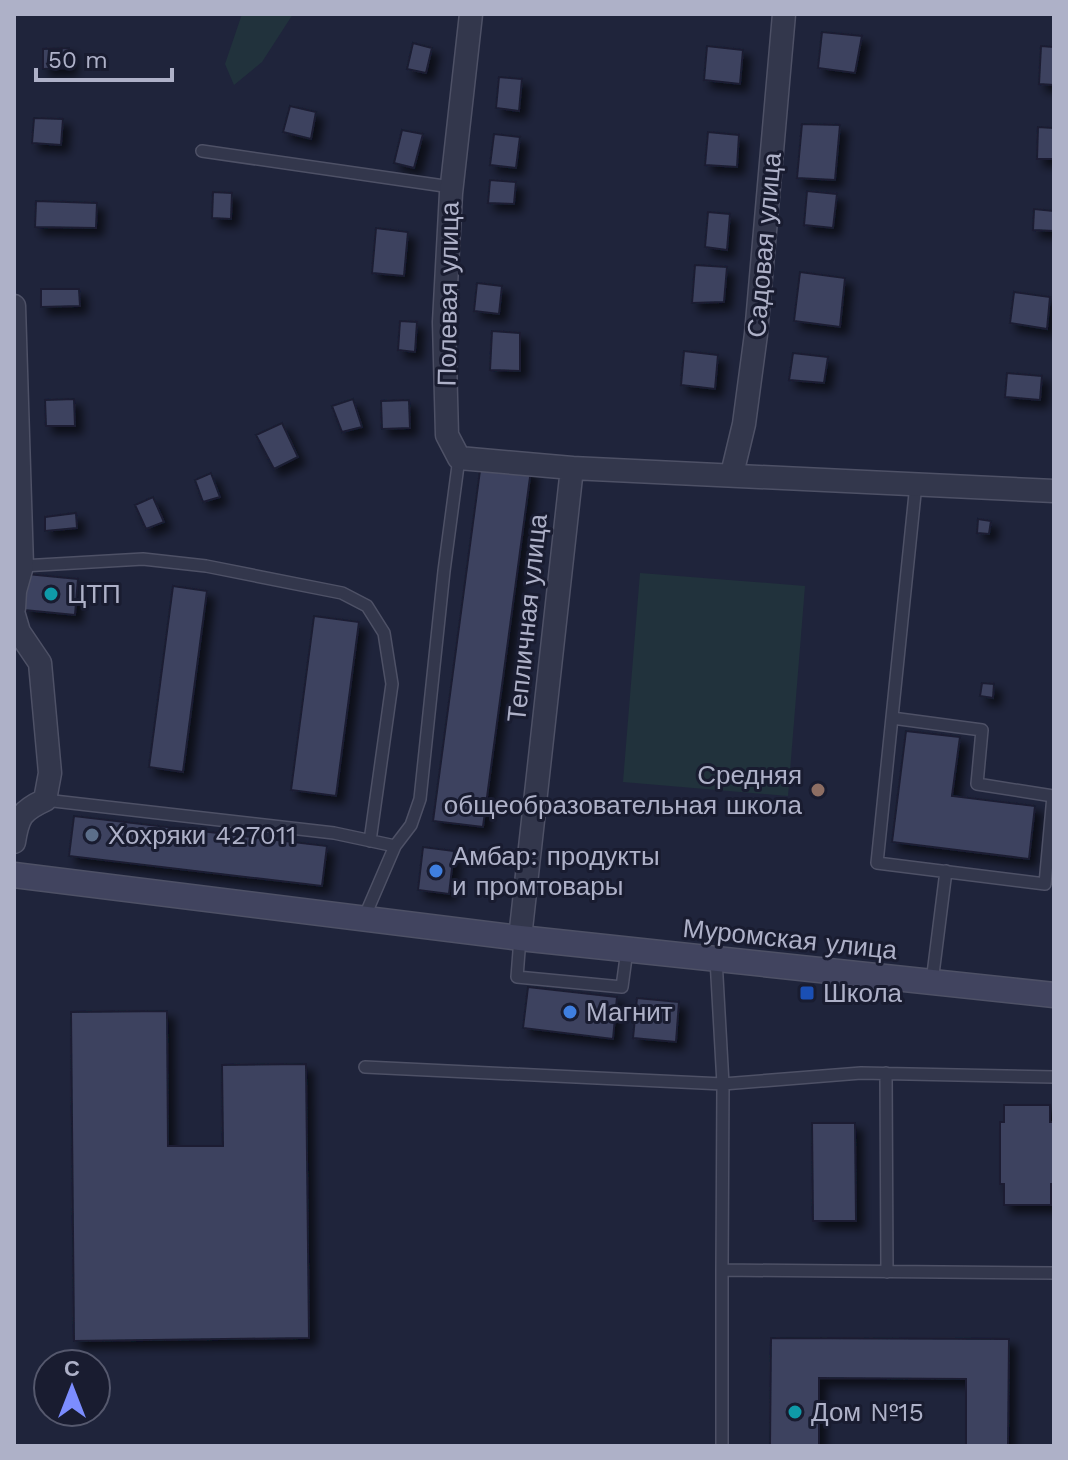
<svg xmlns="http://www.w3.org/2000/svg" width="1068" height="1460" font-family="'Work Sans',sans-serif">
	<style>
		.green { fill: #21323c }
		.building { fill: #3e425e; stroke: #1a1e32; stroke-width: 2; filter: url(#shadow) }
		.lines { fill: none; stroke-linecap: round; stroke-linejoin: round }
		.lane-casing { stroke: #4e5166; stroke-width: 14 }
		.street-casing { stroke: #4e5166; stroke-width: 25 }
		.secondary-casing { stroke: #4e5166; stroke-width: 27 }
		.lane { stroke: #33374c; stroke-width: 11 }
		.street { stroke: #33374c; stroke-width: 22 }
		.secondary { stroke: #41445f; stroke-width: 24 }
		.culture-dot { fill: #0f9aa8; stroke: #191c30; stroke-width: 3 }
		.education-dot { fill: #8d6e63; stroke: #191c30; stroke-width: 3 }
		.service-dot { fill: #5c6f8a; stroke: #191c30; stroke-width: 3 }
		.shop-dot { fill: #3f7fe0; stroke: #191c30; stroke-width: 3 }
		.transit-dot { fill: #1a4fb4; stroke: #191c30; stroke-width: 3 }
		.labels { text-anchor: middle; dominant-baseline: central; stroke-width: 6; stroke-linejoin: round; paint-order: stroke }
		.street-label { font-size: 26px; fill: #aeb1c8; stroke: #191c30 }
		.poi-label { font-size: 26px; fill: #aeb1c8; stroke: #191c30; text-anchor: start }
	</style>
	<defs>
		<filter id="shadow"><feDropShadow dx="7" dy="7" stdDeviation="4" flood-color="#0009"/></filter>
	</defs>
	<rect width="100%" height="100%" fill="#1f243b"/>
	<path class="green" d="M242 14H293L262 62 234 85 225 64Z
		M640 573 805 586 788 796 623 782Z"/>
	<path class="building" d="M822 32 862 36 855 73 818 68Z
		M413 43 432 48 426 73 407 69Z
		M707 46 743 50 740 84 704 80Z
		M1041 46 1054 47V85L1039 84Z
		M69 48 70 68 43 69V49Z
		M499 77 522 79 519 111 496 108Z
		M290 106 316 112 311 139 283 132Z
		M34 118 63 119 61 145 32 143Z
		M802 124 840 125 835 180 797 178Z
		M1038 127 1054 128V159H1037Z
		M402 130 423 134 414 168 394 163Z
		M708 132 739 135 737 167 705 165Z
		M494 134 520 137 516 168 490 165Z
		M490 180 516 182 514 204 488 203Z
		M807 191 837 194 833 228 804 225Z
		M213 192 232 193 231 219 212 218Z
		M36 201 97 203 96 228 35 227Z
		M1034 209 1054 211V231L1033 230Z
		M708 212 730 214 727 250 705 247Z
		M376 228 408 232 404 276 372 273Z
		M695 265 727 267 724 302 692 303Z
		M800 272 845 278 840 327 794 321Z
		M477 283 502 286 499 314 474 311Z
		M41 289H79L80 306 41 307Z
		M1014 292 1050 297 1047 329 1010 323Z
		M400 321 417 322 415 352 398 350Z
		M492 331 520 333V371L490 370Z
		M684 351 718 355 715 389 681 385Z
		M793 353 828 357 824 383 789 380Z
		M1007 373 1042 376 1040 400 1005 397Z
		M74 399 75 426H46L45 400Z
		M353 399 362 427 342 432 332 406Z
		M409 400 410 428 382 429 381 401Z
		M282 423 298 457 274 469 256 435Z
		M481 463 531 470 483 827 433 821Z
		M211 473 220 497 203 502 195 480Z
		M153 497 164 522 146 529 135 505Z
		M76 513 77 528 45 531V517Z
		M978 519 991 521 989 534 977 533Z
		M27 574 78 579 75 615 24 610Z
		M173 586 207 591 183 772 149 767Z
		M314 616 359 622 336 796 291 790Z
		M982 683 994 684 993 698 980 696Z
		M906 731 960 737 952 796 1035 806 1029 859 892 842Z
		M74 816 327 846 322 886 69 856Z
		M423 847 454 851 449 894 418 890Z
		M528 987 617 997 613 1039 523 1028Z
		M637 998 679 1002 676 1042 633 1038Z
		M167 1011 168 1146H223L222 1065 306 1064 309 1338 74 1341 71 1012Z
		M1004 1105H1050V1122H1054V1184H1051V1205H1004V1184H1000V1122H1004Z
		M812 1123H855L856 1221H813Z
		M771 1338 1009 1339 1008 1446H966V1379L819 1378V1446H770Z"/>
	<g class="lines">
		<g class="lane-casing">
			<path id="lane" d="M202 151 451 187
				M22 566 143 559 206 566 342 593 367 606 384 633 392 684 370 841
				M892 718 982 730 977 784 1053 796 1045 884 877 863C890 736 904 610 916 484
				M45 800 334 833 395 846
				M364 918 395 846 411 825 420 799 444 571 459 458
				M520 938 517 977 622 987 627 950
				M716 959 723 1084 722 1270 1054 1273
				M932 982 946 871
				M365 1067 723 1084 861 1073 1054 1077
				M886 1073 887 1272
				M722 1270V1446"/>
		</g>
		<g class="street-casing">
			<path id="street" d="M471 14 451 193 444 322 447 435 459 458 572 468 1054 491
				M14 306 22 566 15 591 14 608
				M732 474 744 424 756 334 784 14
				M14 615 19 632 40 663 50 773 45 800C21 811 18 817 14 842
				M520 938 572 468"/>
		</g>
		<g class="secondary-casing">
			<path id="secondary" d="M14 875 520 938 1054 995"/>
		</g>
		<use href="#lane" class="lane"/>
		<use href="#street" class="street"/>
		<use href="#secondary" class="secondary"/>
	</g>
	<g class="culture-dot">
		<circle cx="51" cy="594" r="8"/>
		<circle cx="795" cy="1412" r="8"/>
	</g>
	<circle class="education-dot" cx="818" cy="790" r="8"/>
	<circle class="service-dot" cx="92" cy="835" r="8"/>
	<g class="shop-dot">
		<circle cx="436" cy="871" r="8"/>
		<circle cx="570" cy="1012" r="8"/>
	</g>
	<rect class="transit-dot" x="799" y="985" width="16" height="16" rx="4"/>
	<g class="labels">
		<g class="street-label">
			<text transform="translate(764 245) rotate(-85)">Садовая улица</text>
			<text transform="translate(448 294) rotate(-89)">Полевая улица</text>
			<text transform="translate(527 618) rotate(-84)">Тепличная улица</text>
			<text transform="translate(790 939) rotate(6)">Муромская улица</text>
		</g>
		<g class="poi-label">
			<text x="67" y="594">ЦТП</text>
			<text x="802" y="775" text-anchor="end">Средняя<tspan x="802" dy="30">общеобразовательная школа</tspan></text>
			<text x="108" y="835">Хохряки 427011</text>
			<text x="452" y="856">Амбар: продукты<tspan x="452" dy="30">и промтовары</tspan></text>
			<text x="823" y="993">Школа</text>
			<text x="586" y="1012">Магнит</text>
			<text x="811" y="1412">Дом №15</text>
		</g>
	</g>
	<rect width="1068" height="1460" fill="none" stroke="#aeb1c8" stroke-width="32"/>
	<g transform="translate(72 1388)"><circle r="38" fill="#191c30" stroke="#55586d" stroke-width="2"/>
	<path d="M0-6L14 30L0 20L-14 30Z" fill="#7c8dff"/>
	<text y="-12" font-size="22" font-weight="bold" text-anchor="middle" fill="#aeb1c8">С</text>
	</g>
	<path d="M36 68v12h136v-12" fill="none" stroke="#aeb1c8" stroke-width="4"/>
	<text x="48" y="68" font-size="24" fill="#aeb1c8" stroke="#191c30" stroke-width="6" paint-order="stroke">50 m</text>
</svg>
